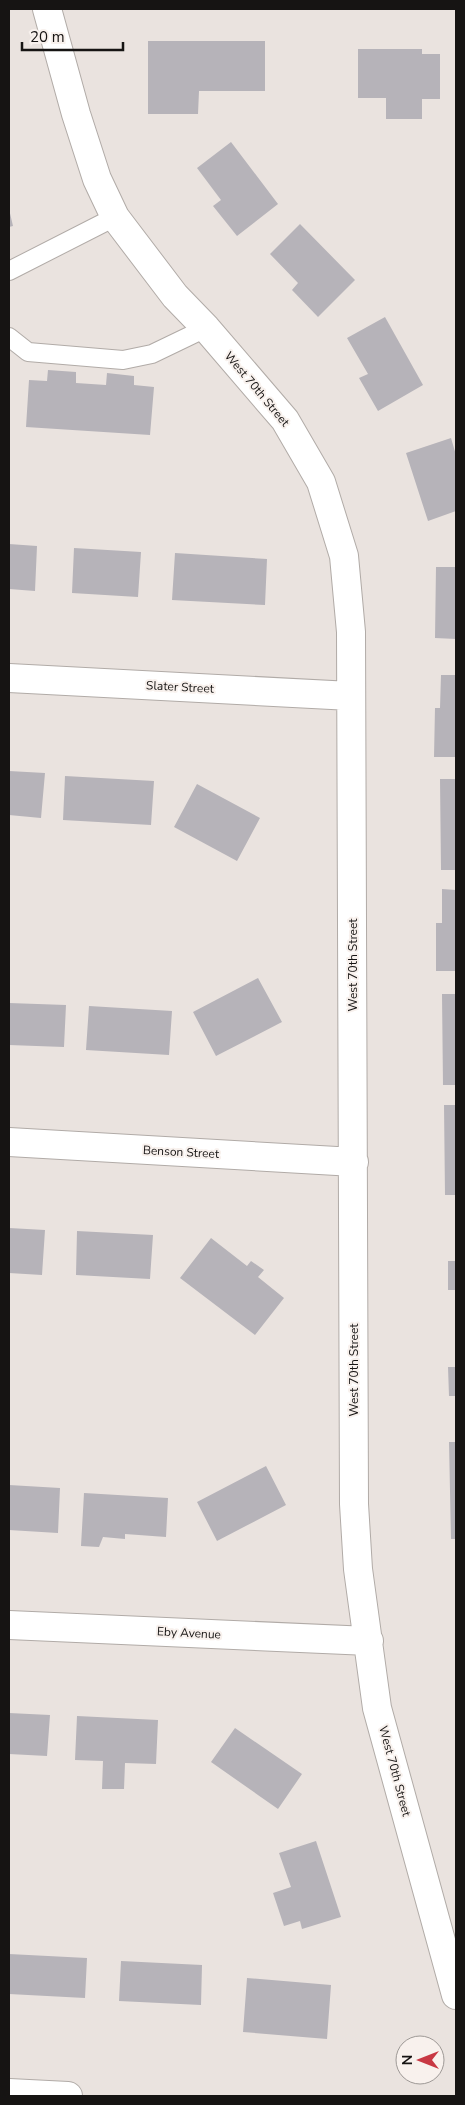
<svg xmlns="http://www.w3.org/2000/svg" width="465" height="2105" font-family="'Nunito Sans',sans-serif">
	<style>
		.building { fill: #b6b3b9 }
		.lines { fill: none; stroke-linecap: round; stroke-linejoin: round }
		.lane-casing { stroke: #b1aba7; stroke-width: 20 }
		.street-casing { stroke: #b1aba7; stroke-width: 30 }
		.lane { stroke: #fff; stroke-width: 18 }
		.street { stroke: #fff; stroke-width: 28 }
		.labels { text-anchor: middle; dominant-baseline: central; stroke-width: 4; stroke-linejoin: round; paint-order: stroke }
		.street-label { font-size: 12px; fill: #161413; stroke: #f8f1ed }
	</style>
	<rect width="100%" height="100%" fill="#eae3df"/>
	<path class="building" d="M148 41H265V91H199L198 114H148Z
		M358 49H422V54H440V99H422V119H386V98H358Z
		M231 142 278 204 237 236 213 206 221 200 197 168Z
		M9 209 13 226 9 227Z
		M300 224 355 280 318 317 292 290 298 283 270 254Z
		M385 317 423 385 378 411 359 378 368 374 347 338Z
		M48 370 76 372V383L106 385 107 373 134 376V385L154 387 150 435 26 427 29 380 47 381Z
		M451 438 456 455V511L428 521 406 453Z
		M9 544 37 546 35 591 9 589Z
		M74 548 141 552 138 597 72 593Z
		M175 553 267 559 265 605 172 600Z
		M436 567H456V639L435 638Z
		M441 675H456V757H434L435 708H440Z
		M9 771 45 773 41 818 9 815Z
		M65 776 154 781 151 825 63 820Z
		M440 779H456V870H441Z
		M197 784 260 818 237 861 174 827Z
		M442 889 456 890V971H436V923H442Z
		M258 978 282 1022 216 1056 193 1012Z
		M442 994H456V1085H443Z
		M9 1003 66 1005 64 1047 9 1045Z
		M89 1006 172 1011 169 1055 86 1050Z
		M444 1105H456V1195H445Z
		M9 1228 45 1230 42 1275 9 1273Z
		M77 1231 153 1235 150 1279 76 1275Z
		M211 1238 247 1266 251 1261 264 1270 258 1277 284 1298 255 1335 180 1278Z
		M448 1261H456V1290H448Z
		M448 1367H456V1396H449Z
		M449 1442H456V1539H451Z
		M266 1466 286 1505 217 1541 197 1502Z
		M9 1485 60 1488 58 1533 9 1530Z
		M84 1493 168 1498 166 1537 125 1534V1539L103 1537 99 1547 81 1546Z
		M9 1713 50 1715 47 1756 9 1754Z
		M77 1716 158 1720 156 1764 125 1763 124 1789H102L103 1761 75 1760Z
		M235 1728 302 1774 278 1809 211 1762Z
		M316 1841 341 1917 302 1929 300 1921 284 1926 273 1893 291 1887 279 1853Z
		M9 1954 87 1958 85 1998 9 1994Z
		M121 1961 202 1965 201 2005 119 2001Z
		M247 1978 331 1985 327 2039 243 2032Z"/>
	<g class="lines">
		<g class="lane-casing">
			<path id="lane" d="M9 271 115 217
				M9 337 28 352 123 360 152 354 206 328"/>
		</g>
		<g class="street-casing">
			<path id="street" d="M47 9 76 114 97 179 115 217 175 296 206 328 285 420 321 482 344 556 351 632 354 1504 358 1569 377 1708 456 1995
				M9 678 351 696
				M9 1142 354 1162
				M9 1625 369 1641
				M9 2093 68 2096"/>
		</g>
		<use href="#lane" class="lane"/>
		<use href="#street" class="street"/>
	</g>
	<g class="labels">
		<g class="street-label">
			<text transform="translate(257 389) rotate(50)">West 70th Street</text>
			<text transform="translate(180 687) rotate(3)">Slater Street</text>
			<text transform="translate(353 965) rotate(-90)">West 70th Street</text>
			<text transform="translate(181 1152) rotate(3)">Benson Street</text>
			<text transform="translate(354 1370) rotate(-90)">West 70th Street</text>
			<text transform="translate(189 1633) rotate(3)">Eby Avenue</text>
			<text transform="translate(395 1771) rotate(75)">West 70th Street</text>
		</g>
	</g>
	<rect width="465" height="2105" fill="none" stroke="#161413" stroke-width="20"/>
	<g transform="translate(420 2060) rotate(270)"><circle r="24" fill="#f8f1ed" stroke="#9e9996"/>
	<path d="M0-4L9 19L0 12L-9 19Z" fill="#c83843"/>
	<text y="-8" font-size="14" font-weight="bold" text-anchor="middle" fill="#161413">N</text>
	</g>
	<path d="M22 42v8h101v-8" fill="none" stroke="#161413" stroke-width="2.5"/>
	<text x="30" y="42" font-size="15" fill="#161413" stroke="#f8f1ed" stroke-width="4" paint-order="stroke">20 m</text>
</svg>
